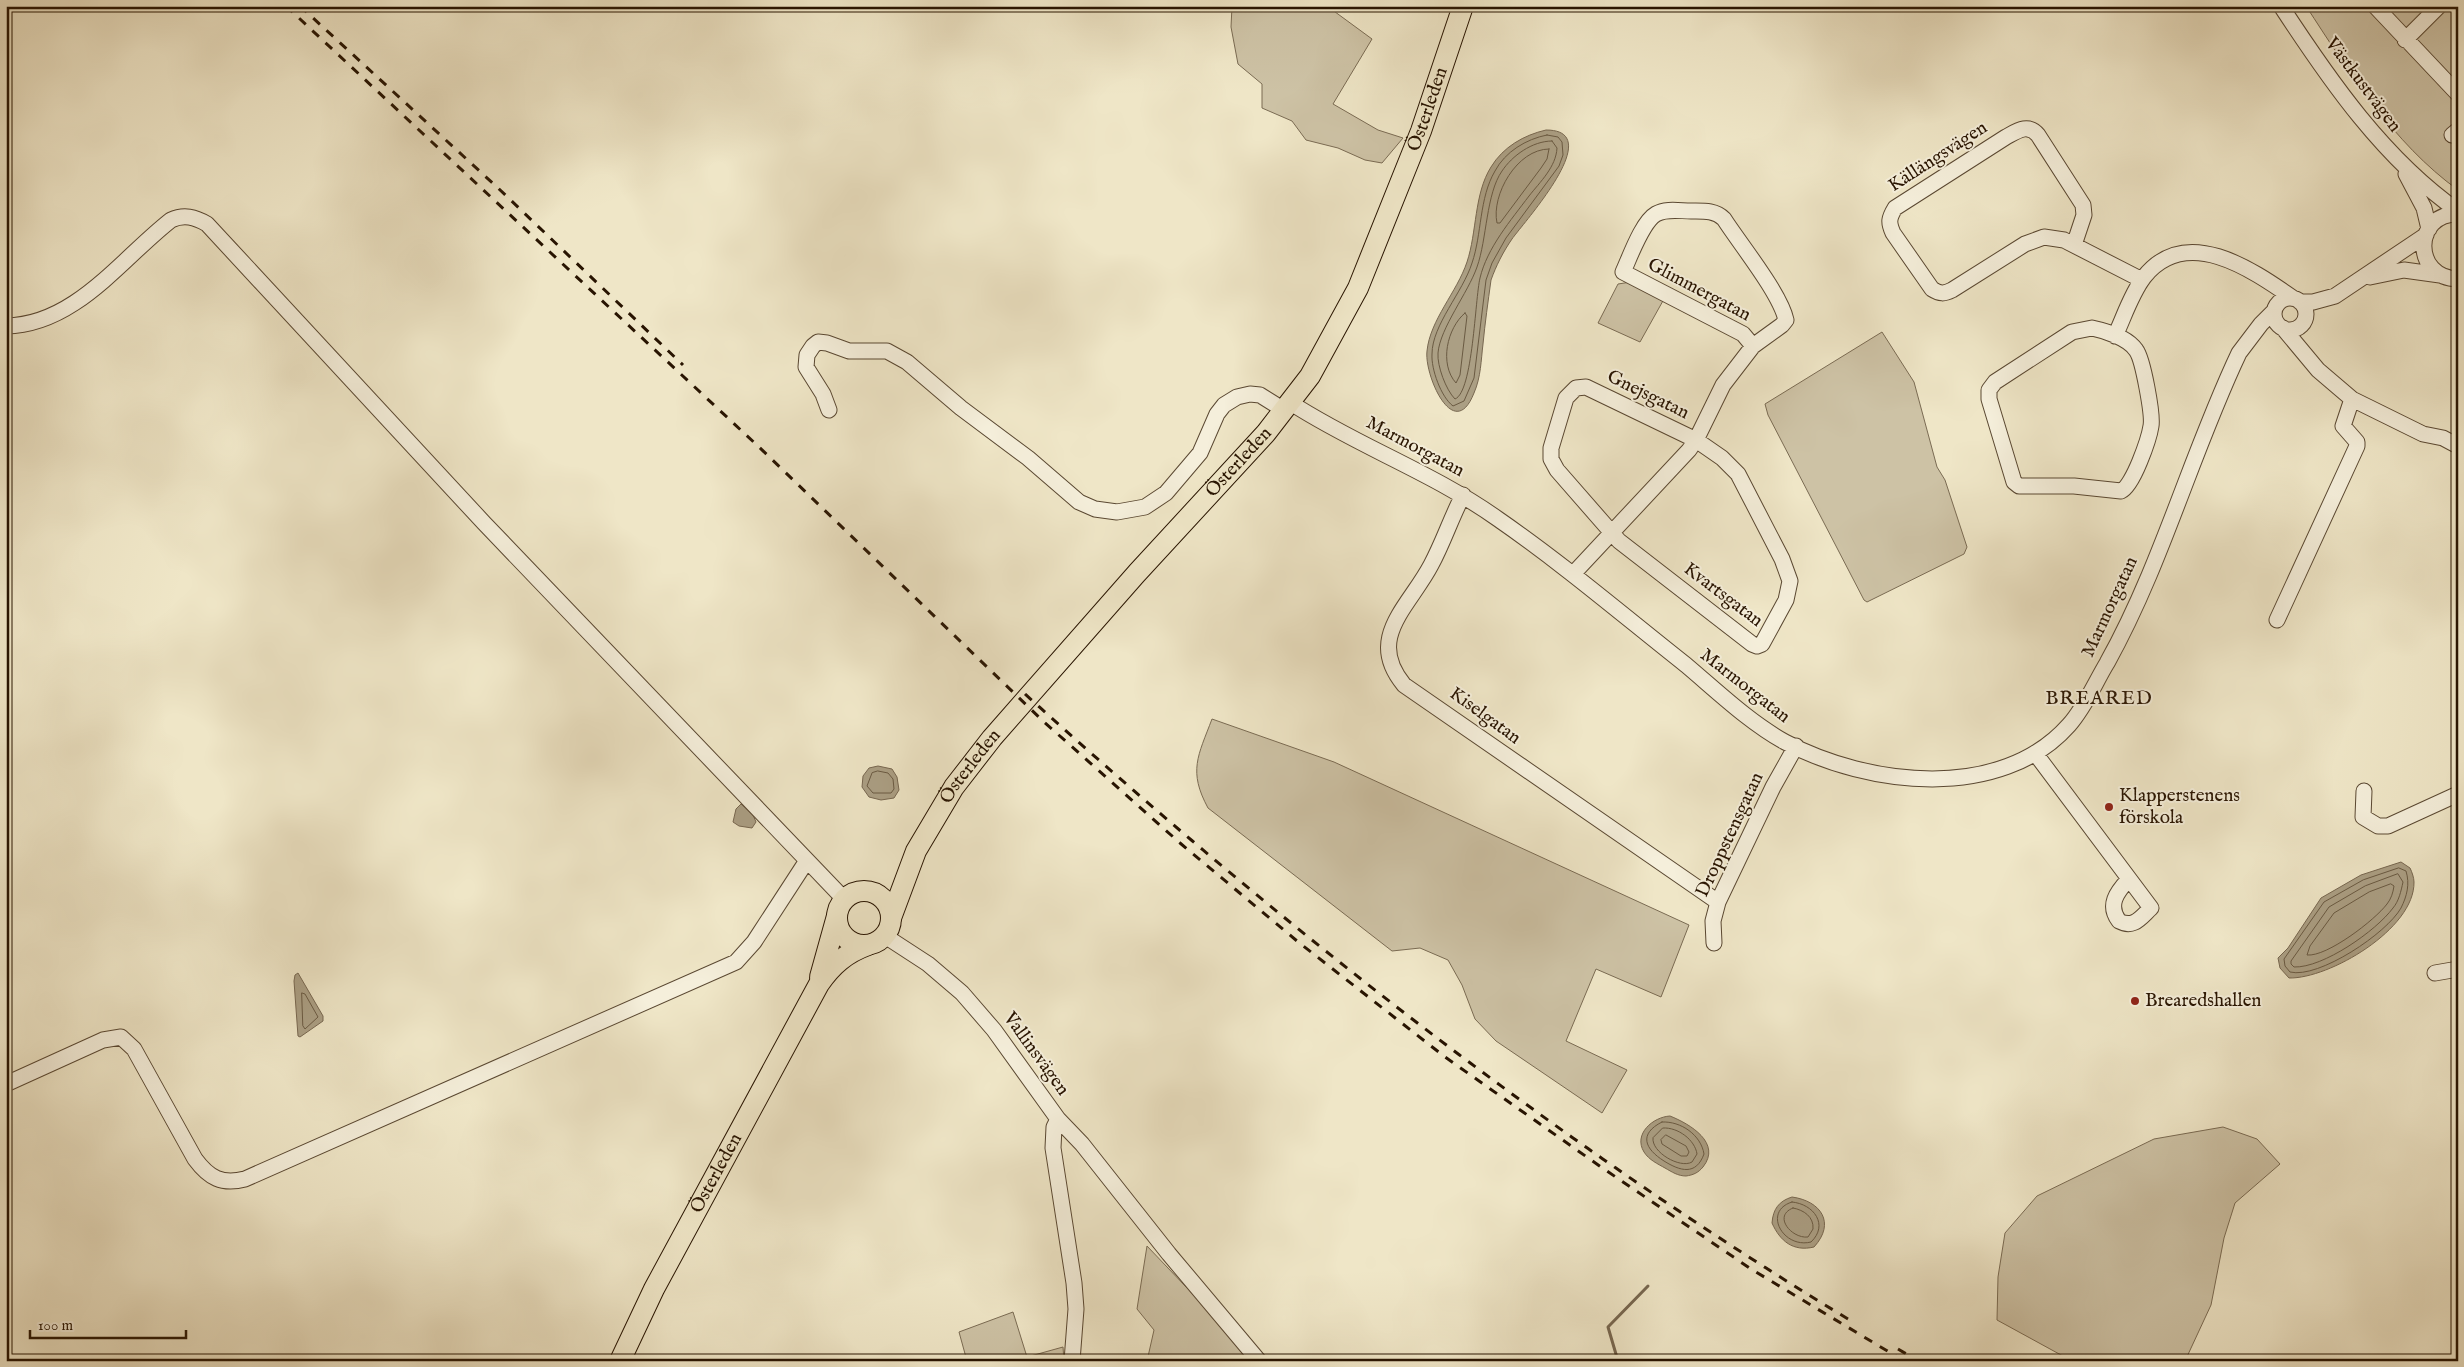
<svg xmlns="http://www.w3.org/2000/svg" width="2464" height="1367" font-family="'IM FELL English',serif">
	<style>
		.green { fill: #cdc2a5; stroke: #7a6b53 }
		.water { fill: #ab9f84; stroke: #776750 }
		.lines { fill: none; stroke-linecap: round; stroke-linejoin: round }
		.shore { stroke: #6a5a42; stroke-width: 1 }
		.stream { stroke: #776750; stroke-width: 3 }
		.minor-casing { stroke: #5a4832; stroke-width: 17 }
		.major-casing { stroke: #281401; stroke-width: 22 }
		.minor { stroke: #f5efdb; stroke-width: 15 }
		.major { stroke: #efe6c7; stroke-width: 20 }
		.rail { stroke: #281401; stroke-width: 3; stroke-dasharray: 9 9; stroke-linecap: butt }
		.poi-dot { fill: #8f2418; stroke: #f5efdb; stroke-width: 2 }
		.labels { text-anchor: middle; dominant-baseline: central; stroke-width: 4; stroke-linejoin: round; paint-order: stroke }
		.street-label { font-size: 19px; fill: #281401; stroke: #f5efdb }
		.poi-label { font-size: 19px; fill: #281401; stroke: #f5efdb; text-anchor: start }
		.neighbourhood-label { font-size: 20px; letter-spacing: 1px; fill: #281401; stroke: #f5efdb }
	</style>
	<rect width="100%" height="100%" fill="#efe6c7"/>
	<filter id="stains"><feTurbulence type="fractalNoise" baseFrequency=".004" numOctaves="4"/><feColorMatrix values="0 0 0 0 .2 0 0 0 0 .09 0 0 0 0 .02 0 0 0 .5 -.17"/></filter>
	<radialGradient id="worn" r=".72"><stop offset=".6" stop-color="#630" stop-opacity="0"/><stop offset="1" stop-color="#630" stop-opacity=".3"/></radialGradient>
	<path class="green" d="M1232 6H1327L1372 39 1333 104 1378 130 1403 138 1382 163 1365 160 1338 148 1306 140 1292 121 1262 108V84L1238 64 1231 27Z
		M2306 6H2458V190C2393 143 2349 72 2306 6Z
		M1631 282 1664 299 1640 342 1598 323 1618 284Z
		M1882 332 1914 382 1937 467 1945 480 1967 547 1964 554 1867 602 1864 600 1768 415 1765 404Z
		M1212 719 1334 762 1689 925 1661 997 1596 969 1566 1041 1627 1070 1602 1113 1496 1041 1475 1019 1462 985 1448 960 1420 948 1392 951 1208 808C1188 771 1198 756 1212 719Z
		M2223 1127 2257 1139 2280 1164 2235 1203 2224 1238 2211 1305 2185 1361H2072L1997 1320 1998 1277 2005 1233 2037 1196 2154 1139Z
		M1147 1246 1208 1310 1249 1361H1147L1154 1330 1137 1309Z
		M1013 1312 1027 1357 1063 1347 1064 1361H967L959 1332Z"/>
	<path class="water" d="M1546 130C1608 130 1524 222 1512 239 1503 252 1496 266 1491 280 1488 302 1485 323 1483 344 1481 360 1481 377 1474 393 1454 444 1424 375 1427 351 1430 320 1457 292 1467 262 1477 232 1474 194 1491 167 1503 147 1524 135 1546 130Z
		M878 766 892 769 897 777 899 790 894 798 881 800 869 797 862 787 863 776 869 768Z
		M741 804 753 815 756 822 752 828 739 826 733 822 736 809Z
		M2401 862 2410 868C2412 872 2414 878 2414 882 2415 929 2329 979 2289 978L2280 968 2278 958 2288 948 2321 898 2361 875Z
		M298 973 323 1016V1021L300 1037 298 1036 294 981 295 975Z
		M1670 1116C1690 1124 1722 1143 1703 1167 1698 1173 1693 1175 1686 1176 1678 1176 1672 1172 1665 1168 1658 1164 1649 1160 1644 1152 1633 1134 1653 1117 1670 1116Z
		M1792 1197C1821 1201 1836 1223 1814 1247 1793 1252 1780 1241 1772 1223 1773 1209 1779 1201 1792 1197Z"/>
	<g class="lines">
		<path class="shore" d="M1547 135 1558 137 1562 142 1563 155 1559 166 1506 238 1492 263 1486 280 1474 378 1464 401 1453 406C1441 397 1431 369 1432 354 1432 325 1463 292 1472 263 1482 234 1479 198 1495 171 1505 152 1526 139 1547 135Z
			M1552 141 1557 148C1556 167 1540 182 1529 196 1511 220 1487 248 1480 278 1475 299 1473 392 1455 399 1446 390 1437 366 1438 353 1440 328 1468 293 1477 267 1487 239 1486 194 1502 171 1512 156 1532 141 1552 141Z
			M1549 149 1547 159 1541 168 1500 223H1497C1491 195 1517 149 1549 149Z
			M1465 313 1467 316 1460 375 1456 383C1439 364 1447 328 1465 313Z
			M878 771 888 773 893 779 894 789 891 793H873L867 786 872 773Z
			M2399 868 2406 871C2410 884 2407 896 2401 908 2387 933 2319 979 2290 972L2285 966 2284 959 2324 902 2363 880Z
			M2398 874 2403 882C2401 891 2399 901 2393 908 2376 931 2323 968 2294 967L2291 964V961L2329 907 2365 886Z
			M2391 884 2394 886C2393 893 2391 899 2387 904 2375 920 2327 957 2307 955L2310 946 2334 913 2369 892Z
			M302 993 305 994 318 1017 305 1029 303 1026Z
			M1662 1122C1681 1121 1701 1135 1704 1154 1696 1176 1680 1171 1664 1161 1645 1149 1638 1134 1662 1122Z
			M1663 1128C1678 1127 1695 1140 1697 1154L1692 1162C1680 1169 1651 1152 1653 1138Z
			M1666 1135 1686 1146 1689 1152 1687 1156H1681L1662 1144 1661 1140Z
			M1792 1202C1814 1204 1829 1225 1811 1242 1783 1249 1762 1211 1792 1202Z
			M1793 1208C1804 1210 1814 1217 1813 1229L1808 1237C1792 1239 1772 1216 1793 1208Z"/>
		<path class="stream" d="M1618 1361 1608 1327 1648 1286"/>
		<g class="minor-casing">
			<path id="minor" d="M2281 6C2330 81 2384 159 2458 211
				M2375 6 2458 94
				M2405 40 2439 6
				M2452 135 2458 130
				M2406 174 2424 208 2429 229
				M2458 214C2413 213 2412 278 2458 279
				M2074 245 2084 215 2083 205 2038 135C2028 123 2017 131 2006 137L1895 208C1889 218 1888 222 1893 233L1932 289C1940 294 1944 294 1952 290L2025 244 2044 237 2064 240 2142 280
				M2370 277 2404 270 2440 275
				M2274 314a16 16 0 1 1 32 0a16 16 0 1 1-32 0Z
				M2300 302H2313L2335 296 2426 235
				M6 326C75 325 121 259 171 220 184 214 195 217 207 224L484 523 845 900
				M2092 328C2106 331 2128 338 2136 350 2143 359 2153 415 2151 426 2149 439 2133 486 2121 491L2074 486H2019L2014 482 1989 399V390L1995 382 2072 332Z
				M2283 328 2318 370 2352 399 2423 434 2443 438 2458 446
				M2115 336C2124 317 2131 294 2144 277 2186 224 2251 269 2293 298
				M1586 387 1696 440 1722 458 1738 474 1782 559 1790 581 1786 600 1762 644 1757 646 1752 644 1619 541 1557 470 1551 459V448L1566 398 1576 388Z
				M1291 403C1357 446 1432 472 1498 519 1563 564 1624 616 1686 665 1718 692 1749 722 1785 742 1868 786 2001 802 2069 725 2085 707 2095 683 2107 663 2162 564 2191 454 2239 353L2261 324 2274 311
				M829 410 823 394 806 367 807 355 813 346 818 342 827 343 849 351H887L907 362 961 408 1028 458 1079 502 1095 509 1117 512 1145 507 1166 493 1200 453 1217 414 1224 405 1237 397 1250 394 1260 395 1284 410
				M1463 495C1451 518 1443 543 1431 565 1409 607 1365 638 1404 685L1718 902
				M1573 574 1689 450 1696 440 1723 385 1753 346 1743 334 1623 272C1630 257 1642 222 1656 214 1666 208 1680 211 1691 211 1703 211 1715 210 1724 219 1740 244 1780 293 1786 320L1782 325 1753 346
				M2277 620 2357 446V442L2343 426 2352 399
				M2035 753 2151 908C2141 917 2134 929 2119 921 2107 905 2117 892 2128 880
				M2364 791 2363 817 2378 826H2388L2458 794
				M885 936 928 964 962 993 994 1030 1058 1119 1082 1144 1169 1254 1259 1361
				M1714 943 1713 921 1718 902 1773 787 1796 746
				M2435 973 2458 969
				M6 1084 103 1040 121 1037 134 1049 195 1159C209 1178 222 1185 245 1179L736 962 754 942 806 862
				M1058 1119 1054 1127 1053 1148 1074 1283 1076 1309 1072 1361"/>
		</g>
		<g class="major-casing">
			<g id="major">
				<circle cx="864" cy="918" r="27"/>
				<path id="s1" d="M891 918 916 851 954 787 992 738 1137 573 1266 433 1310 376 1358 288 1421 131 1463 6"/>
				<path d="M820 977 837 916"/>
				<path id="s2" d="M620 1361 654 1289 819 984C832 965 846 953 868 945"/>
			</g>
		</g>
		<use href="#minor" class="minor"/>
		<use href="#major" class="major"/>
		<path class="rail" d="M286 6 759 447 1043 721 1180 843 1297 941 1445 1057 1601 1167 1751 1269 1904 1361
			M300 6 498 188 683 365
			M1025 694C1281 926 1553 1140 1848 1319
			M1898 1349 1918 1361"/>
	</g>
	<g class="poi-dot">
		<circle cx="2109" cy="807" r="5"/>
		<circle cx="2135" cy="1001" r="5"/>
	</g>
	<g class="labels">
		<g class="street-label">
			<text transform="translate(2363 85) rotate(53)">Västkustvägen</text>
			<text stroke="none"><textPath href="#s1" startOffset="982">Österleden</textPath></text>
			<text transform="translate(1938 157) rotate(-33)">Källängsvägen</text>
			<text transform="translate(1699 290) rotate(28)">Glimmergatan</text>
			<text transform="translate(1648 395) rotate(26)">Gnejsgatan</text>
			<text transform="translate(1415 447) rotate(28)">Marmorgatan</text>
			<text stroke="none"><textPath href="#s1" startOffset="578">Österleden</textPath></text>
			<text transform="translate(1723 595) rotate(37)">Kvartsgatan</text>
			<text transform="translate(2110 607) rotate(-65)">Marmorgatan</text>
			<text transform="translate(1745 686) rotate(38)">Marmorgatan</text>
			<text transform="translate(1485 716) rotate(36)">Kiselgatan</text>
			<text stroke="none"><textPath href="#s1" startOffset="172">Österleden</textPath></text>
			<text transform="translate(1730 835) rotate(-65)">Droppstensgatan</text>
			<text transform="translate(1036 1054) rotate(54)">Vallinsvägen</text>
			<text stroke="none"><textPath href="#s2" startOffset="211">Österleden</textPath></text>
		</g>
		<g class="poi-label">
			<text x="2119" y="796">Klapperstenens<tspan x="2119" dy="22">förskola</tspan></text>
			<text x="2145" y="1001">Brearedshallen</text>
		</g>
		<g class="neighbourhood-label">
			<text x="2099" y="698">BREARED</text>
		</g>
	</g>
	<rect width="2464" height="1367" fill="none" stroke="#efe6c7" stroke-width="25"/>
	<rect x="8" y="8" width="2449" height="1352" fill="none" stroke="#281401" stroke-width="2.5"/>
	<rect x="12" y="12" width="2439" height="1342" fill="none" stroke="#281401"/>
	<path d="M30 1330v8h156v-8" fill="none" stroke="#281401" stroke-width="2.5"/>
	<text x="38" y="1330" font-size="15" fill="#281401" stroke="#f5efdb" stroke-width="4" paint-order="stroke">100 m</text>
	<rect width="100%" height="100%" filter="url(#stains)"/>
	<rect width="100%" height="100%" fill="url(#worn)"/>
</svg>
